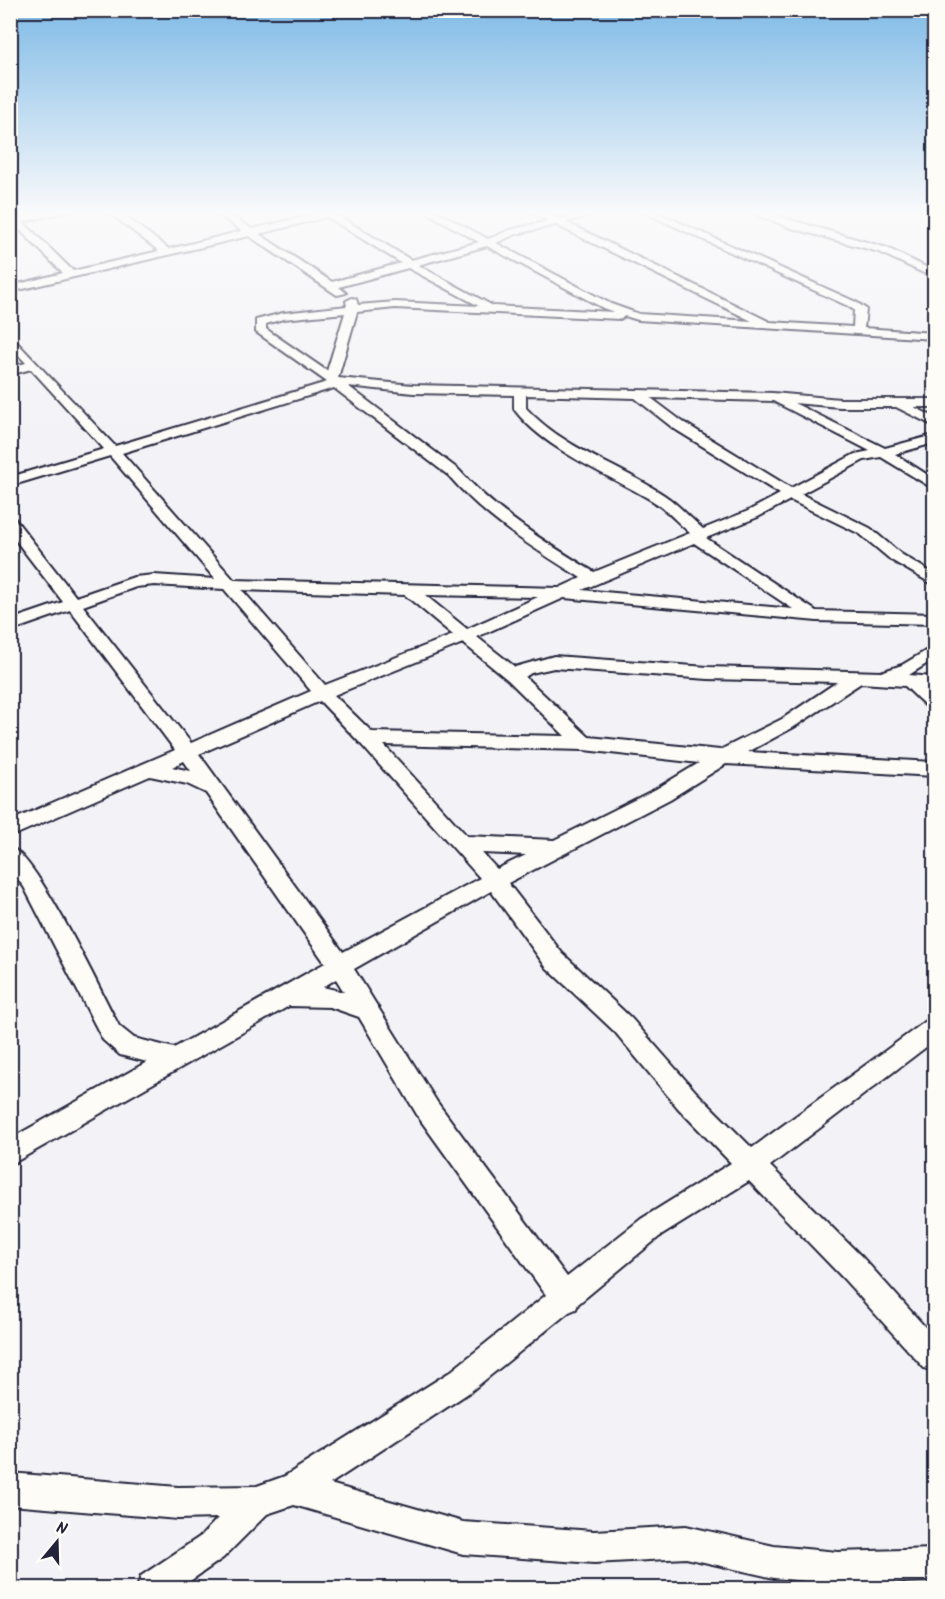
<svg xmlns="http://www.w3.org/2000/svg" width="945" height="1599" font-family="Kalam,sans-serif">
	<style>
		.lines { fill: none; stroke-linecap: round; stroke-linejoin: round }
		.minor-casing { stroke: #22223b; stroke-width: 4 }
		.minor { fill: #fdfcf7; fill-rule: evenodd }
	</style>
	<rect width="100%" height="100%" fill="#f3f3f7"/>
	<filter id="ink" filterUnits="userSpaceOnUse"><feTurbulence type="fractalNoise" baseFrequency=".0167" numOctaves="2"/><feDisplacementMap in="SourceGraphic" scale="12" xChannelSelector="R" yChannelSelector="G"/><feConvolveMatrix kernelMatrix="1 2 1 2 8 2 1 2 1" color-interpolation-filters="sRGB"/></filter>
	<g filter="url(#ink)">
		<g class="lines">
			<g class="minor-casing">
				<path id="minor" d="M50 211H69L23 222 73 271 159 251 107 211H118L169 249 242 231 213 211H225L252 229 320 213 318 211H347L337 215 411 260 479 242 424 211H436L488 239 510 230 548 221 531 211C542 211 552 218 560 218 575 218 589 211 605 211L566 222 770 322 853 327 854 310 848 306 641 211H654L856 302 866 309 864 328 934 333V339L638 320 625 316 620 319 395 308 357 312 338 378 413 385 773 393 840 399H934V407H914L934 417V426L896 407H840L794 403 885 448 934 435V443L895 454 934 479V489L881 457 864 460 801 494 870 528 901 554 934 574V585L891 560 860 534 790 500 758 517 706 538 816 611 934 614V624L817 621 564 598 477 637 515 667 554 656 708 667 881 672 902 665 934 646V659L909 675 934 677V689L928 688 934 694V710L928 708 905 686 861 683 794 727 748 752 934 762V776L726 764 670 799 508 883 562 953 631 1018 696 1092 752 1148 926 1021 934 1018V1041L770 1166 863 1258 934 1337V1372L924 1368 843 1278 749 1181 659 1237 578 1304 576 1309 569 1312 470 1392 330 1484 463 1522 594 1531 686 1526 774 1546 838 1552 934 1549V1581L838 1584 774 1578 686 1558 594 1563 463 1554 294 1505 267 1514 223 1558 180 1588H137L141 1576 201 1536 218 1518 178 1519 10 1505V1473L178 1487 257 1486 285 1476 450 1372 546 1295 419 1118 359 1017 330 1007 289 1006 10 1165V1139L147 1062 120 1055 103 1040 24 887 10 870V847C37 856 102 994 119 1026L134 1038 174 1048 325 963 206 793 187 784 150 776 10 837V821L175 750 70 610 10 631V620L63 602 10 533V518L15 519 76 597 134 577 154 575 215 579 110 456 10 486V477L104 449 31 369 10 375V367L26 363 10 346V335L115 446 327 382 256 332V320L283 313 347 306 346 301 352 298 356 299 358 305 395 302 479 306 408 268 339 287 346 293 337 295 249 236 10 292V286L63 273 14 224 10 225V212L18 217ZM327 217 401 263 332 282 259 234ZM556 225 752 321 639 314 611 304 496 243 516 234ZM487 246 603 308 614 312 493 306 418 265ZM345 313 327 371 266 329V324L283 319ZM348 386 413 393 514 395V409C543 449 609 475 651 500 665 508 677 522 690 533L594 572C545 542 497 513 459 470ZM334 388 449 476C486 519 533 548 581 578L559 588 234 580 122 453ZM526 395 635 398 673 428 780 494 748 511 703 529C690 518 678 504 664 495 619 465 564 449 526 408ZM651 398 773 401 870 451 855 454 791 488 683 422ZM694 543 793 609 582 590ZM154 585 224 589 311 691 191 743 83 606 136 587ZM242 590 405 595 453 635 325 685ZM425 595 538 597 467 629ZM463 643 508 680 565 736 372 732 334 695ZM554 668 708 679 837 682 782 719 720 750 589 737 525 677 531 673ZM320 701 360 743 480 878 343 952 199 754ZM384 745 584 750 699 763 656 789 554 840 467 836ZM184 761 191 771 172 767ZM482 853 526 855 497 869ZM491 891 546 967 615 1032 678 1108 731 1163 641 1219 567 1277 437 1102 354 969ZM336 979 344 992 323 987Z
					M746 211H760L887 248 934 271V278L879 252 791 228Z"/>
			</g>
			<use href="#minor" class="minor"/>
		</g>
	</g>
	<linearGradient id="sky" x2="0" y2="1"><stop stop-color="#7fbae6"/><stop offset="0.49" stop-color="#fafafb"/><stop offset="1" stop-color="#fafafb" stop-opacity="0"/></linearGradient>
	<rect width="945" height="435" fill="url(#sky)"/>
	<rect width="945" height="1599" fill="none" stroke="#fdfcf7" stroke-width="36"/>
	<rect x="18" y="18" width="909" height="1563" fill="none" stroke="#22223b" stroke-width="2" filter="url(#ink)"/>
	<g transform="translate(57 1542) rotate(19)" stroke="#fdfcf7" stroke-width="4.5" paint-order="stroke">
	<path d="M0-4.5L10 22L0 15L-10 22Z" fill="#22223b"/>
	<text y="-9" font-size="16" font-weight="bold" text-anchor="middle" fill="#22223b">N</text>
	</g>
</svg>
